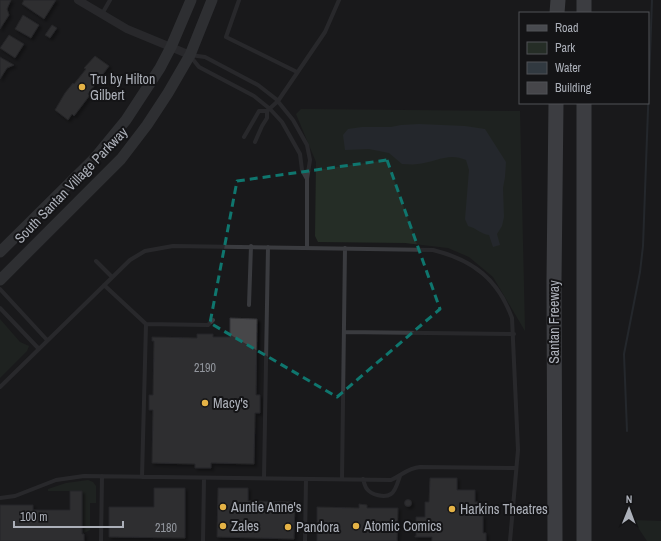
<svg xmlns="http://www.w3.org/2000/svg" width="661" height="541" font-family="'Archivo Narrow',sans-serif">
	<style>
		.green { fill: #252d26 }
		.water { fill: #313940 }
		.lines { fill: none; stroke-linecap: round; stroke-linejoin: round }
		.stream { stroke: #313940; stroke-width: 2 }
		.building { fill: #46464a; stroke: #333336; filter: url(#shadow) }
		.lane { stroke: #3a3b3f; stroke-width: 4 }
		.street { stroke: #3a3b3f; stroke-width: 8 }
		.secondary { stroke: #484a4f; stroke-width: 11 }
		.highway { stroke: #666970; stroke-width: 15 }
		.marked { fill: none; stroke: #0f766e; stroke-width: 3; stroke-dasharray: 8 5; stroke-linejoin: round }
		.poi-dot { fill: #e5b346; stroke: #141416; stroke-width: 1.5 }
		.labels { text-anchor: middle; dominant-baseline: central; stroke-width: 4; stroke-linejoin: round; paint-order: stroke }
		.number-label { font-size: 12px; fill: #92969d }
		.poi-label { font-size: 14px; fill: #acb0b9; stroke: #141416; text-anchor: start }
		.street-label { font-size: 14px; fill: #acb0b9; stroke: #141416 }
	</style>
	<defs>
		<filter id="shadow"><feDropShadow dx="2.5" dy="2.5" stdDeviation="1" flood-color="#0009"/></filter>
	</defs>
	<rect width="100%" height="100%" fill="#19191b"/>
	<path class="green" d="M301 109 520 111 525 331 493 277 469 257 448 248 405 243 318 242 315 236 316 162 296 114Z
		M0 319 20 342 29 346 27 351 0 378Z
		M88 480 93 482 96 486V503H90V530L82 534V491H48V489L66 483Z
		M633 520 661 521V541H647Z"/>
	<path class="water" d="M419 124 465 126 485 129 506 162 505 177 503 188 504 217 502 226 497 234 500 245 493 247 489 235C481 234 476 228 468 226L465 219 469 170 466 160C449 152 436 162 418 164 413 165 407 164 402 164L389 153 369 149 345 150 343 135 348 129 362 127H391L401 125Z"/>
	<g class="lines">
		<path class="stream" d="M627 431 624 354 640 272 643 246 652 0"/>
	</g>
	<path class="building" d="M0 0H11L7 9 9 15 0 29Z
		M24 0H56L44 19 22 4Z
		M23 15 39 25 31 38 15 29Z
		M52 25 57 28 50 38 45 35Z
		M9 35 24 44 15 58 0 48Z
		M95 56 109 66 88 94 90 95 74 116 72 114 68 120 55 110 65 93 73 83 74 84 86 69 84 68Z
		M0 57 14 65 7 68 0 79Z
		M230 318 257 319 256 395H260V413H255L254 464 211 463V468H195V464L152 463 153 410H149V395H153L154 341H152V337L197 338V334H213V337H230Z
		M430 478H457V490H475V502H479V516H483V533H486V541H432V537H415V536H416V517H425V502H429Z
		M154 488H185V538L109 537V507H154Z
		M218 488H248V501L295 502 294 539 217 537Z
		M70 491H82V534H84V541H0V505H33V510H70Z
		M404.5 503a3.5 3.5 0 1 1 7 0a3.5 3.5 0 1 1-7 0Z
		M359 504 367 505V508H398L397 541H317V507L359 508Z"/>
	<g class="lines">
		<path class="lane" d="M239 0 226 37 297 72
			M102 14 110 0
			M190 55 205 57 258 85 276 99 293 120 307 145 310 160 307 179V247
			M191 57 199 67 254 96 270 109 282 122 300 154 302 170 307 179
			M244 137 259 111H267L278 101 325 32 339 0
			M255 142 262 126 267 118V111
			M96 261 112 277
			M104 285 146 324 208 325 213 320
			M0 289 47 340
			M249 305 251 246
			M0 308 39 349
			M344 332 514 334
			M0 387 130 260 145 251 173 246 433 250C473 260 498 279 512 318L518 450 510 541
			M142 477 146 324
			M264 478 268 247
			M342 479 345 248
			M363 479C364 482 365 487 367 489 371 495 385 498 391 494 396 491 398 481 400 476
			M0 498 15 496 56 480 84 476 391 480C402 475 408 468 420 467L516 468
			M101 541 102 476
			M203 541 204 478
			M305 541 306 479"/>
		<path class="street" d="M78 0 127 29 190 55"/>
		<path class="secondary" d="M0 252 94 159 126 120 160 68 171 47 191 0
			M0 280 121 159 147 125 168 93 190 55 212 0"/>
		<path class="highway" d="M584 0V13
			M557 13 558 0
			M584 103V541
			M555 541 554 281 556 103"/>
	</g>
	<path d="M0 0H661V541H0ZM387 160 440 309 337 397 210 323 237 181Z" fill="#19191b" fill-opacity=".55" fill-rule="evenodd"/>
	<path class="marked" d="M387 160 440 309 337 397 210 323 237 181Z"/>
	<g class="poi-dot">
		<circle cx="82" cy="87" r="4"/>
		<circle cx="205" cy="403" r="4"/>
		<circle cx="223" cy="507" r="4"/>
		<circle cx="452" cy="509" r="4"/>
		<circle cx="223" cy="526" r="4"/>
		<circle cx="356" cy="526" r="4"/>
		<circle cx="288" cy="527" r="4"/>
	</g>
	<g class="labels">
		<g class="number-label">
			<text x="205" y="368">2190</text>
			<text x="166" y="528">2180</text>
		</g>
		<g class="poi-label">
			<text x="90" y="79">Tru by Hilton<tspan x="90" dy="16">Gilbert</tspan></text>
			<text x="213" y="403">Macy's</text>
			<text x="231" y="507">Auntie Anne's</text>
			<text x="460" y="509">Harkins Theatres</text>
			<text x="231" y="526">Zales</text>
			<text x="364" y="526">Atomic Comics</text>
			<text x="296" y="527">Pandora</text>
		</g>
		<g class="street-label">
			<text transform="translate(71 185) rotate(-46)">South Santan Village Parkway</text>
			<text transform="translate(554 322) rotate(-90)">Santan Freeway</text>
		</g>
	</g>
	<rect x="519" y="12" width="130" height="92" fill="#141416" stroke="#515257"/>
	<rect x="527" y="25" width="20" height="6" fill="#484a4f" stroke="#515257"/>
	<text x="555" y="32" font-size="12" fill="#acb0b9">Road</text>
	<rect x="527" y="42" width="20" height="12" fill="#252d26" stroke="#515257"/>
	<text x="555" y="52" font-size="12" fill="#acb0b9">Park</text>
	<rect x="527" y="62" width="20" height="12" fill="#313940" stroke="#515257"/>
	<text x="555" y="72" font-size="12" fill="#acb0b9">Water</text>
	<rect x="527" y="82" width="20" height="12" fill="#46464a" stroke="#515257"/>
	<text x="555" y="92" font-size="12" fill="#acb0b9">Building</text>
	<g transform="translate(629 509) rotate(1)" stroke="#141416" stroke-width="3" paint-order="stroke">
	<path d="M0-3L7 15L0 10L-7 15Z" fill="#acb0b9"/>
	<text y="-6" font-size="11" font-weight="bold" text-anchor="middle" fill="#acb0b9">N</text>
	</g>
	<path d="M14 521v6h109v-6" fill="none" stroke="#acb0b9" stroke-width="2"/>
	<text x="20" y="521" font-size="12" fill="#acb0b9" stroke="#141416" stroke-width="3" paint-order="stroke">100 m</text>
</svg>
